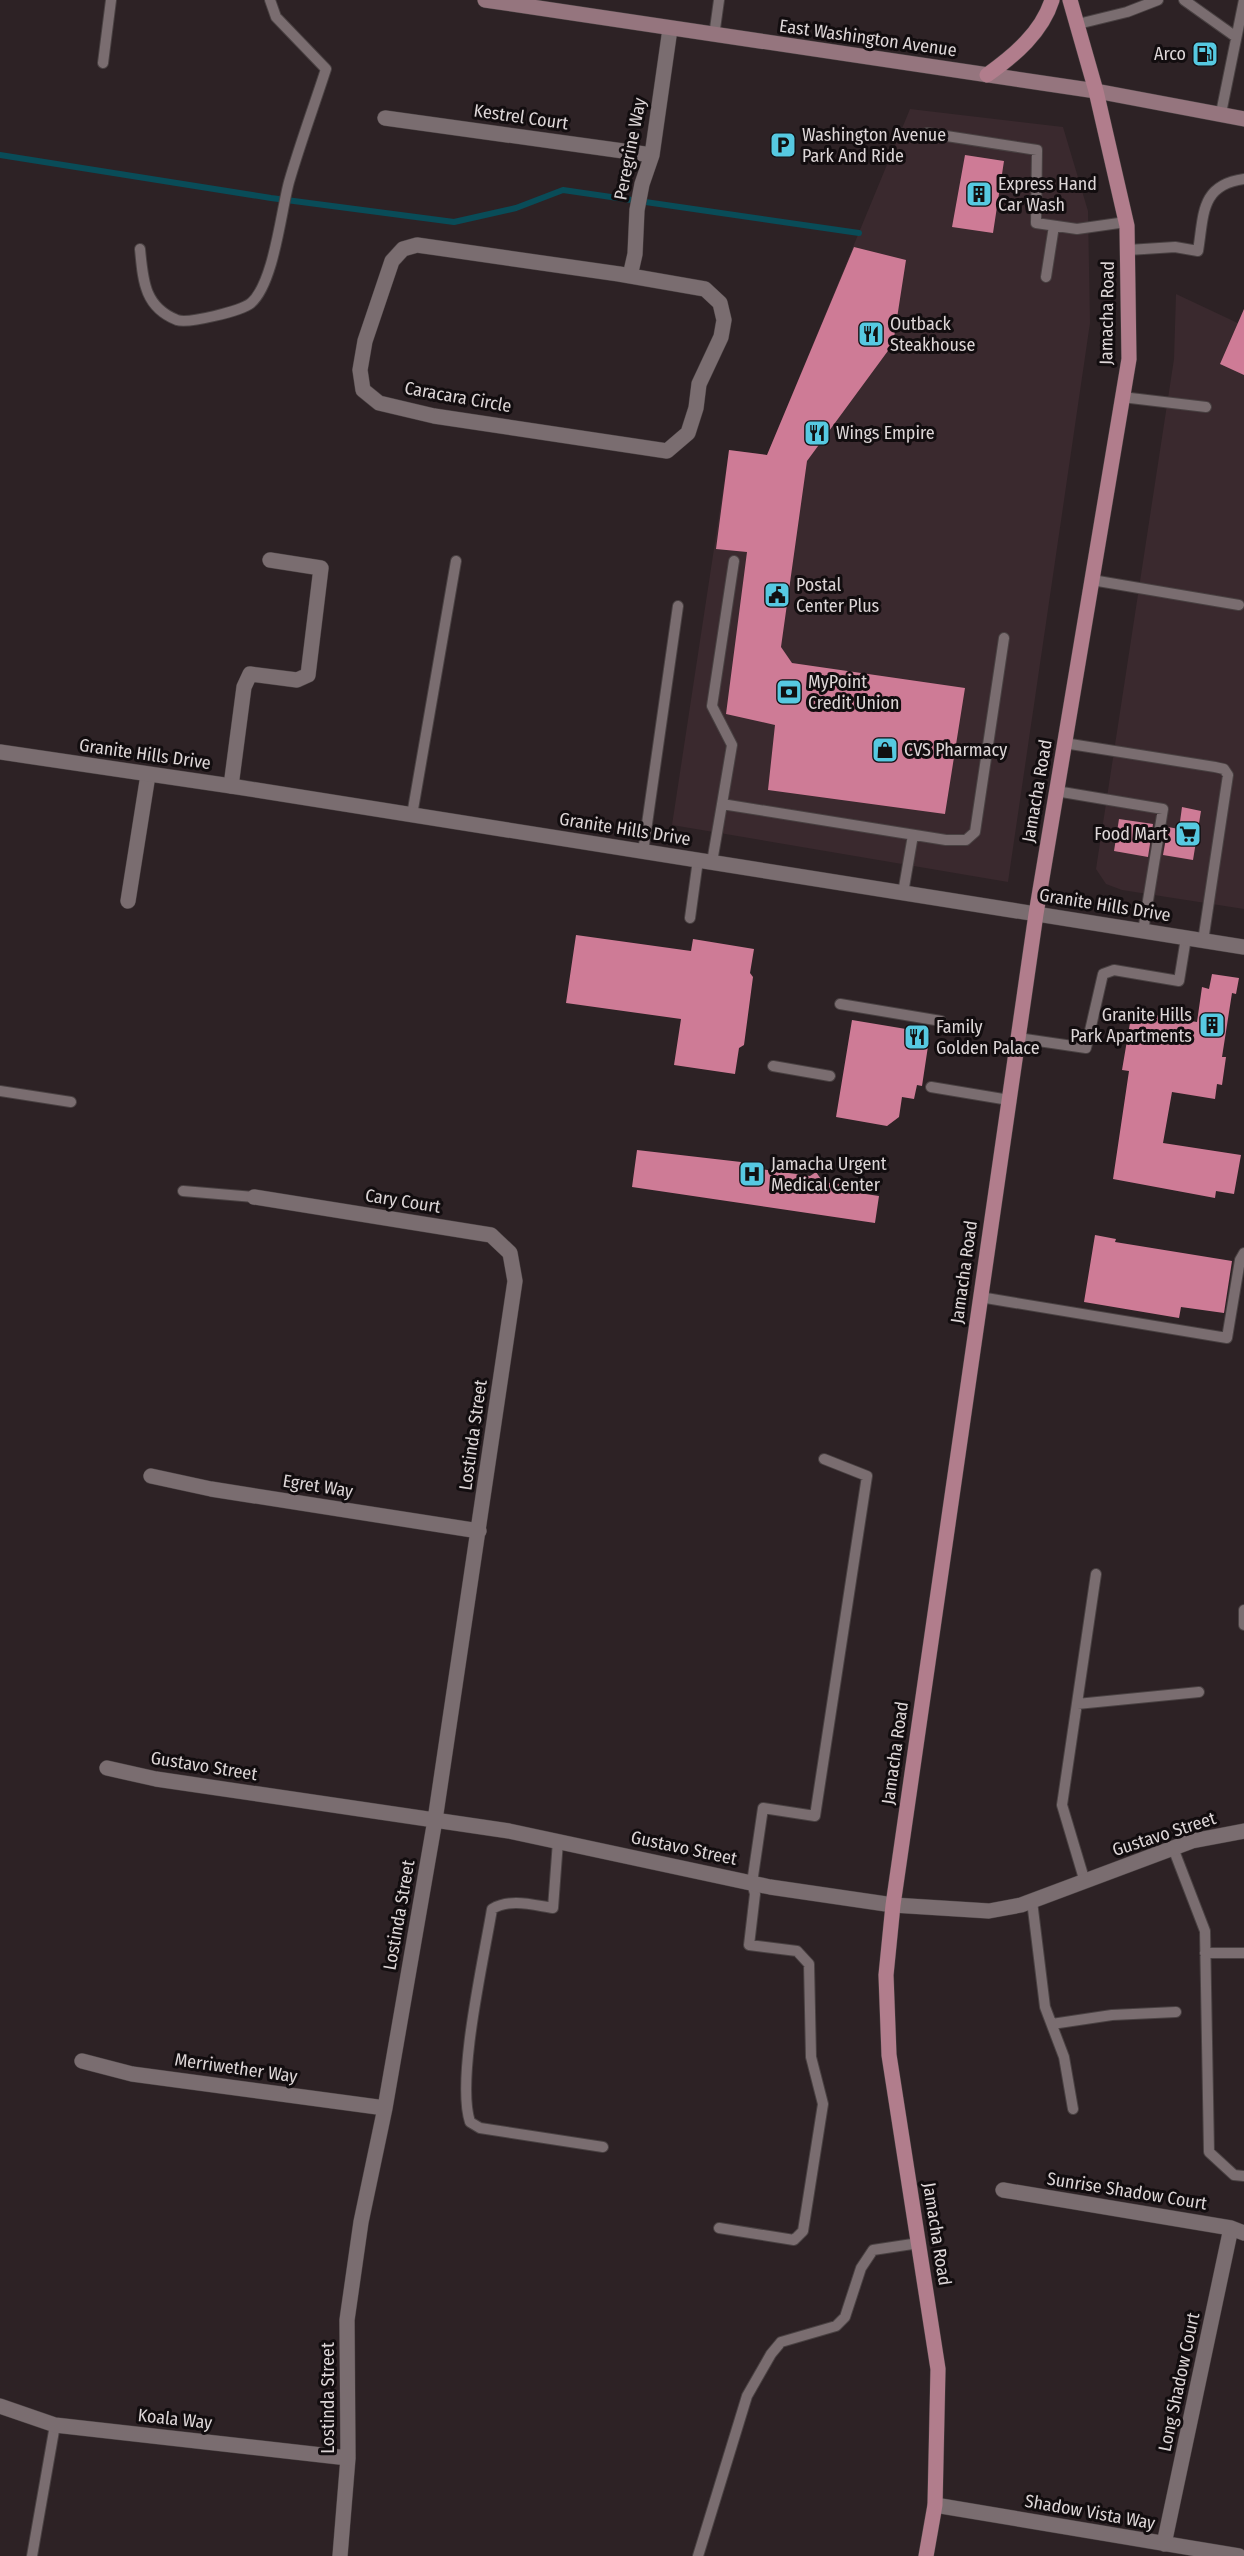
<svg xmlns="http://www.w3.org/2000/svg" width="1244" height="2556" font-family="'Fira Sans Condensed',sans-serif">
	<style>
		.built { fill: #3a292e }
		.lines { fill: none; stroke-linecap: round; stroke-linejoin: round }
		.stream { stroke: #094c58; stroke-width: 6 }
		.building { fill: #ce7b96 }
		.service-casing { stroke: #494142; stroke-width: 12 }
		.minor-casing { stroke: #494142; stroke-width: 16 }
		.tertiary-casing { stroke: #494142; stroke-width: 16 }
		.secondary-casing { stroke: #494142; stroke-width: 16 }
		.primary-casing { stroke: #494142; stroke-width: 16 }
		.service { stroke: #7a6d70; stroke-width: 10 }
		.minor { stroke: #7a6d70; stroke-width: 15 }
		.tertiary { stroke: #7a6d70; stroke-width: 15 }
		.secondary { stroke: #95757e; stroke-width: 15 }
		.primary { stroke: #b17d8c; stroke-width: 15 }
		.labels { text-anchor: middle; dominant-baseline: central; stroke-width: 6; stroke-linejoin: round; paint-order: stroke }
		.street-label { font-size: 18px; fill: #ddd6d7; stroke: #120d0f }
		.poi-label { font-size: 18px; fill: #ddd6d7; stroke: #120d0f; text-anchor: start }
	</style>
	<rect width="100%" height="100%" fill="#2d2225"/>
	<path class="built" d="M910 109 1063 127 1088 211 1090 323 1008 882 672 825 729 450 767 455Z
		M1176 294 1244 326V909L1122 890 1106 884 1096 869 1174 359Z"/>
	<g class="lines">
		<path class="stream" d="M0 155 271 198 454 222 516 208 563 190 859 233"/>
	</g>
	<path class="building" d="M1197 42 1217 46 1213 66 1193 62Z
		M965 155 1004 161 993 233 952 227Z
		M854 247 906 260 893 344 807 461 781 647 792 663 965 688 945 814 768 790 775 725 726 714 747 552 716 549 729 450 767 455Z
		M1244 309V375L1220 364Z
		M1182 807 1201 811 1193 860 1163 855 1168 827 1179 829Z
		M1119 819 1153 824 1148 857 1114 851Z
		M576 935 691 951 693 939 754 949 750 973 753 977 744 1045 739 1048 735 1074 674 1065 681 1019 566 1003Z
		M1212 974 1239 978 1236 994 1232 993 1222 1057H1226L1222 1085 1217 1084 1215 1099 1172 1092 1163 1143 1241 1155 1234 1194 1216 1191 1215 1198 1113 1179 1129 1071 1122 1070 1131 1017 1137 1012 1197 1022 1202 987 1209 989Z
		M852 1020 930 1033 922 1086 917 1085 914 1099 902 1097 899 1117 887 1126 836 1117Z
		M637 1150 741 1162 740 1166 810 1176 816 1172 823 1182 854 1186 859 1193 879 1196 875 1223 632 1187Z
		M1095 1235 1116 1239 1115 1242 1232 1261 1224 1313 1181 1307 1179 1318 1084 1302Z"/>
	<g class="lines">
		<g class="service-casing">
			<path id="service" d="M1184 0 1236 37
				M1078 24 1127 12 1158 0
				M714 36 719 0
				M103 63 111 0
				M1221 113 1244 0
				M927 133 1037 150 1036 223 1077 229 1126 222
				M140 249C143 280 144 307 177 320 188 324 241 311 251 303 274 283 281 211 289 182 300 144 314 106 326 69L276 17 270 0
				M1128 250 1175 247 1198 251C1204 215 1200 185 1244 179
				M1046 277 1054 226
				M1122 397 1206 407
				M734 561 712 706 732 745 722 804 946 840H966L975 832 1004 638
				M1092 580 1239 605
				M1064 743 1215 767 1224 769 1228 775 1203 941
				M1056 791 1163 809 1143 931
				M412 815 456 561
				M643 852 678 606
				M712 862 722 804
				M903 893 913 835
				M690 918 698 860
				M840 1004 941 1021
				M1018 1038 1086 1048 1103 974 1114 970 1179 981 1186 938
				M773 1066 830 1076
				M931 1087 1009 1100
				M0 1091 71 1102
				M183 1191 254 1197
				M980 1297 1227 1338 1240 1260 1244 1253
				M1244 1610V1625
				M1077 1704 1199 1692
				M558 1841 553 1908C533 1905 510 1898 492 1909 484 1958 456 2079 470 2122L480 2128 603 2147
				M1173 1848 1205 1931 1209 2152 1234 2175 1244 2176
				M1085 1882 1062 1805 1096 1574
				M1032 1901 1045 2007 1064 2057 1073 2109
				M1205 1953H1244
				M1052 2024 1112 2015 1176 2012
				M719 2228 794 2240 803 2231 823 2104 811 2057 809 1964 797 1951 749 1945 755 1894 752 1883 763 1808 815 1816 867 1476 824 1459
				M32 2556 55 2425
				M698 2556 747 2396 771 2354 781 2342 836 2326 845 2317 861 2268 873 2250 919 2243"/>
		</g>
		<g class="minor-casing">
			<path id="minor" d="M385 118 652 155
				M417 245 619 274 705 289 720 303 724 320 721 337 699 384 696 408 688 433 667 451 434 416 379 403 363 390 360 370 365 341 392 261 403 249Z
				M630 276 635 254 637 210 642 184 652 155 670 29
				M231 786 244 687 250 674 297 680 308 675 321 568 270 560
				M128 901 148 775
				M254 1197 491 1235 510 1253 515 1281 435 1820 385 2108 361 2222 347 2320 348 2458 340 2556
				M151 1476 211 1489 479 1531
				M107 1768 156 1779 509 1831 770 1887 893 1905
				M82 2061 132 2074 385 2108
				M1003 2190 1231 2228 1244 2233
				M0 2406 55 2425 348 2458
				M935 2505 1239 2556
				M1164 2544 1231 2228"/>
		</g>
		<g class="tertiary-casing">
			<path id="tertiary" d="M0 752 231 786 1244 947
				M893 1905 989 1911 1021 1905 1192 1841 1244 1831"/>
		</g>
		<g class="secondary-casing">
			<path id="secondary" d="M485 0 1096 91 1244 119"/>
		</g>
		<g class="primary-casing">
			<path id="primary" d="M987 75C1015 55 1042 32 1052 0
				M926 2556 935 2505 938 2369 889 2055 886 1975 893 1905 1036 914 1129 359 1127 226 1096 91 1070 0"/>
		</g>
		<use href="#service" class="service"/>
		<use href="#minor" class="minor"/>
		<use href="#tertiary" class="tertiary"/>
		<use href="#secondary" class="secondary"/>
		<use href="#primary" class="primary"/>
	</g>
	<defs>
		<g id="fuel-square" transform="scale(1.35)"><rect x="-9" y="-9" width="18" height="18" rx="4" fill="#56c9e1" stroke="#120d0f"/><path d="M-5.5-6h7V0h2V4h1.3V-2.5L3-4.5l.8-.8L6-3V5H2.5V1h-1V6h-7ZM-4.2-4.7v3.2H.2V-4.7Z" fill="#111"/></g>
		<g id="parking-square" transform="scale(1.35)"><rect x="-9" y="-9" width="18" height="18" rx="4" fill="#56c9e1" stroke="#120d0f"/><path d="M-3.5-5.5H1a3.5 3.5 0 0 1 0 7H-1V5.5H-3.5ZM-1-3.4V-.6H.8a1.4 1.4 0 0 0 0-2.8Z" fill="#111"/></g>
		<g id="building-square" transform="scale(1.35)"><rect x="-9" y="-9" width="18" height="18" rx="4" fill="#56c9e1" stroke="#120d0f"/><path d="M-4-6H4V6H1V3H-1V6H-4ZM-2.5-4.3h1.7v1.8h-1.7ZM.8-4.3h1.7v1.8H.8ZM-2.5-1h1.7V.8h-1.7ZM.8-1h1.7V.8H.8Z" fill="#111"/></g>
		<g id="restaurant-square" transform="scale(1.35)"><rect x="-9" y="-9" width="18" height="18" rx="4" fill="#56c9e1" stroke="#120d0f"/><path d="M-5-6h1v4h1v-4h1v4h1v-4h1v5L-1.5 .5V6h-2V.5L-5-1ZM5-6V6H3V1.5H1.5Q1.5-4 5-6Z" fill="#111"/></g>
		<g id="civic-square" transform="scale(1.35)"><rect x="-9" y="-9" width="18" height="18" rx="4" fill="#56c9e1" stroke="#120d0f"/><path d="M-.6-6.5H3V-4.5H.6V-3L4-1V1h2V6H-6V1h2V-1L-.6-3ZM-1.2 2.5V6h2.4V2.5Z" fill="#111"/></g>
		<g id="bank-square" transform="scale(1.35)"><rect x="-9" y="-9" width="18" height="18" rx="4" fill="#56c9e1" stroke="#120d0f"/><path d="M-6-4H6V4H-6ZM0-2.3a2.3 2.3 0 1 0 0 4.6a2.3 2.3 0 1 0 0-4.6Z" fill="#111"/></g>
		<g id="shop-square" transform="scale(1.35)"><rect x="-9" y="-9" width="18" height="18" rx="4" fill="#56c9e1" stroke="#120d0f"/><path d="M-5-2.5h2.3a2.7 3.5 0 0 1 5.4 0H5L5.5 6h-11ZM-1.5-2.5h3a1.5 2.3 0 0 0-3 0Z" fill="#111"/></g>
		<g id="supermarket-square" transform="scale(1.35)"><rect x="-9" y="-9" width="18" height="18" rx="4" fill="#56c9e1" stroke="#120d0f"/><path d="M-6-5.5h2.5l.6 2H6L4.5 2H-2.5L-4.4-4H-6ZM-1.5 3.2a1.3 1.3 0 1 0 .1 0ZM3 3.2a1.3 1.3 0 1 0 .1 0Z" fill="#111"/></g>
		<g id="hospital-square" transform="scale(1.35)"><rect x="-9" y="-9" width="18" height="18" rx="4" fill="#56c9e1" stroke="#120d0f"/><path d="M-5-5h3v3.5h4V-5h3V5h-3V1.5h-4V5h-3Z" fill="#111"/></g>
	</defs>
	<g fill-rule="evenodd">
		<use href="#fuel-square" x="1205" y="54"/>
		<use href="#parking-square" x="783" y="145"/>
		<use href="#building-square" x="979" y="194"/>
		<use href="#restaurant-square" x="871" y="334"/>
		<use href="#restaurant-square" x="817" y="433"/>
		<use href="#civic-square" x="777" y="595"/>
		<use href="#bank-square" x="789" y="692"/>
		<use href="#shop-square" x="885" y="750"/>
		<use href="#supermarket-square" x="1188" y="834"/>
		<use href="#building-square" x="1212" y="1025"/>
		<use href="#restaurant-square" x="917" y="1037"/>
		<use href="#hospital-square" x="752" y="1174"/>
	</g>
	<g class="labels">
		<g class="street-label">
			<text transform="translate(868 38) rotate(8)">East Washington Avenue</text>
			<text transform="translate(521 117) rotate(8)">Kestrel Court</text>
			<text transform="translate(630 149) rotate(-79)">Peregrine Way</text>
			<text transform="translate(1107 313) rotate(-89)">Jamacha Road</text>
			<text transform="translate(458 397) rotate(10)">Caracara Circle</text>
			<text transform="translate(145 754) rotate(8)">Granite Hills Drive</text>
			<text transform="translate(1037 791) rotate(-80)">Jamacha Road</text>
			<text transform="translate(625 829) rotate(9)">Granite Hills Drive</text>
			<text transform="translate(1105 905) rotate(9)">Granite Hills Drive</text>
			<text transform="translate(403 1201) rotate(9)">Cary Court</text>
			<text transform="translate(964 1272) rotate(-82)">Jamacha Road</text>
			<text transform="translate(473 1435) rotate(-82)">Lostinda Street</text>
			<text transform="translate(318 1486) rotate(9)">Egret Way</text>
			<text transform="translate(895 1753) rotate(-82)">Jamacha Road</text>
			<text transform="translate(204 1766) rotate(9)">Gustavo Street</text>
			<text transform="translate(1164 1834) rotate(-18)">Gustavo Street</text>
			<text transform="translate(684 1848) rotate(12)">Gustavo Street</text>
			<text transform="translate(399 1915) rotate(-80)">Lostinda Street</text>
			<text transform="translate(236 2068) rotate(8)">Merriwether Way</text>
			<text transform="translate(1127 2191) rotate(9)">Sunrise Shadow Court</text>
			<text transform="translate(937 2234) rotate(81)">Jamacha Road</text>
			<text transform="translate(1179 2382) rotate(-78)">Long Shadow Court</text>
			<text transform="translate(328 2398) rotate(-90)">Lostinda Street</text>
			<text transform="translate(175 2419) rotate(6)">Koala Way</text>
			<text transform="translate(1090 2512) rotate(10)">Shadow Vista Way</text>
		</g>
		<g class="poi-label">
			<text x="1186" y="54" text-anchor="end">Arco</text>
			<text x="802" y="135">Washington Avenue<tspan x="802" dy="21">Park And Ride</tspan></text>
			<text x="998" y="184">Express Hand<tspan x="998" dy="21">Car Wash</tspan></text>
			<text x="890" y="324">Outback<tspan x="890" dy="21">Steakhouse</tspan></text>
			<text x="836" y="433">Wings Empire</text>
			<text x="796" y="585">Postal<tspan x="796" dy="21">Center Plus</tspan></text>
			<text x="808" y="682">MyPoint<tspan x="808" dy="21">Credit Union</tspan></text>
			<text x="904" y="750">CVS Pharmacy</text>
			<text x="1168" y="834" text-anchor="end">Food Mart</text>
			<text x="1192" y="1015" text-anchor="end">Granite Hills<tspan x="1192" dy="21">Park Apartments</tspan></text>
			<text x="936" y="1027">Family<tspan x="936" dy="21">Golden Palace</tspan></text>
			<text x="771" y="1164">Jamacha Urgent<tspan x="771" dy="21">Medical Center</tspan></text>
		</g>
	</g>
</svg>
